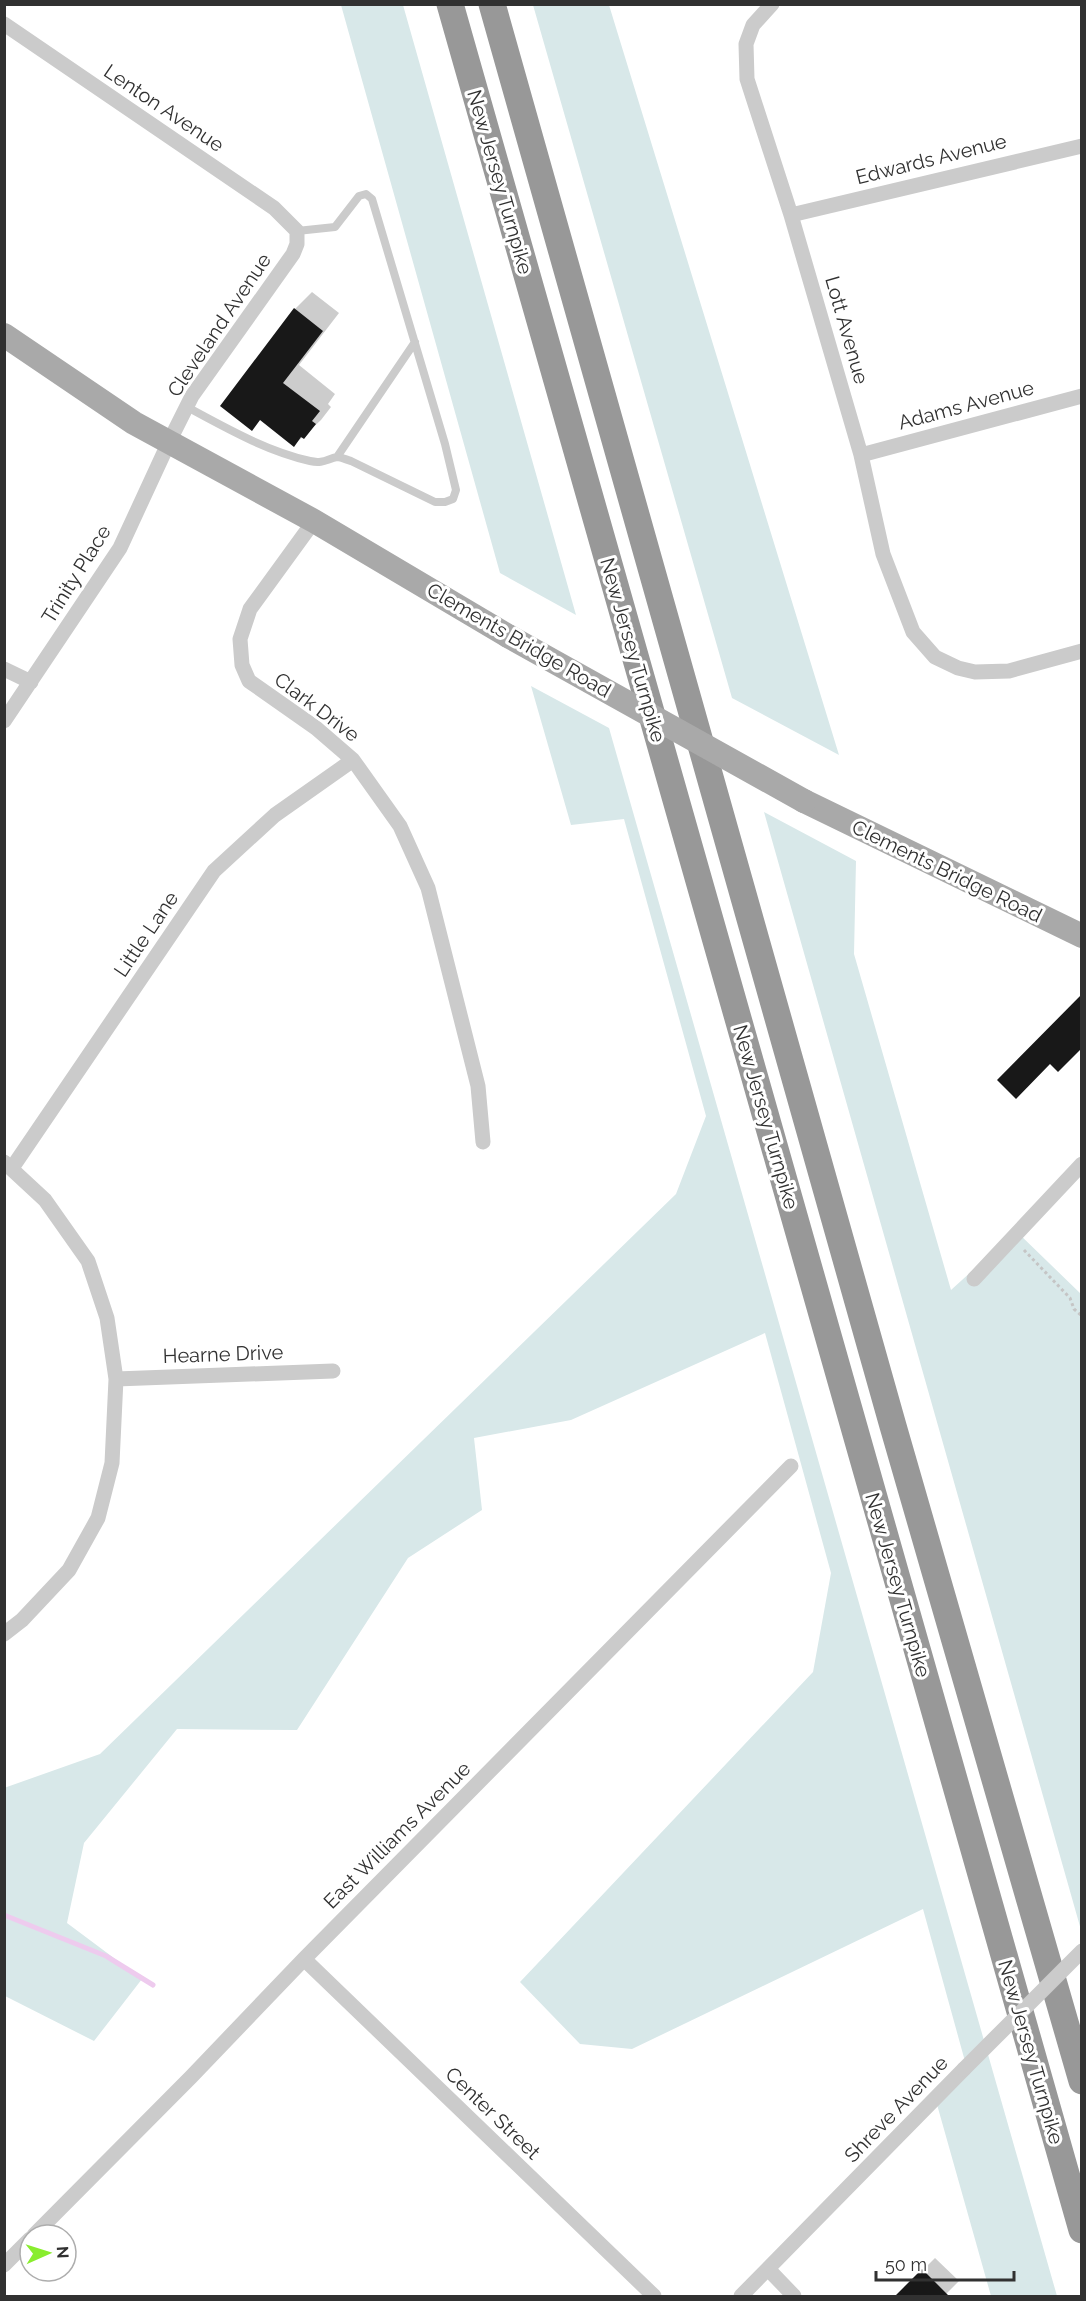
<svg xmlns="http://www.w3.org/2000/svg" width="1086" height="2301" font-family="Raleway,sans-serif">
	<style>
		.green { fill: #d8e8e9 }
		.shadow { fill: #0003 }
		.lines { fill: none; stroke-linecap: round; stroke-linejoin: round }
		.stream { stroke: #eecbee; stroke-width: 5 }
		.building { fill: #181818 }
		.path { stroke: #c5c5c5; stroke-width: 3; stroke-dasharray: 3 3; stroke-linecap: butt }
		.service { stroke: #cbcbcb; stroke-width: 8 }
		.minor { stroke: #cbcbcb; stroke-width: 15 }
		.primary { stroke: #a9a9a9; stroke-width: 24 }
		.motorway { stroke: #989898; stroke-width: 27 }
		.minor-bridge { stroke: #cbcbcb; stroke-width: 15 }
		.primary-bridge { stroke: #a9a9a9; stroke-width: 24 }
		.labels { text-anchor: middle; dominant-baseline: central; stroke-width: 6; stroke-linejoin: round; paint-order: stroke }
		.street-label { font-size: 20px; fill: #313131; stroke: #fff }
	</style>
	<rect width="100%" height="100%" fill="#fff"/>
	<path class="green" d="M341 5H403L576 615 500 573Z
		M533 5H609L839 755 732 698Z
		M531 686 609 728 1057 2296H991L936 2101 966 2065 923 1909 632 2049 580 2044 520 1982 813 1672 831 1573 765 1333 571 1420 474 1438 482 1510 408 1558 297 1730 177 1729 84 1843 67 1923 142 1979 94 2041 5 1996 4 1788 100 1754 676 1194 706 1116 624 819 571 825Z
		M764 812 856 861 854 954 951 1290 1016 1231 1081 1294V1930Z"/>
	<path class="shadow" d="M312 292 339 313 299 365 335 394 328 404 331 407 321 420 294 445 261 419 251 429 295 309Z
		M935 2258 959 2281 944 2296H897Z"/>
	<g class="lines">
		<path class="stream" d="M4 1915 106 1956 153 1985"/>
	</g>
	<path class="building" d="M294 308 323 331 283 383 320 411 312 421 316 424 304 439 301 437 294 447 260 420 252 431 220 406Z
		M1082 994V1048L1058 1072 1050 1064 1016 1099 997 1080Z
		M922 2269 949 2296H895Z"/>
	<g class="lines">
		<path class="path" d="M1024 1250 1070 1298 1074 1309 1082 1316"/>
		<path class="service" d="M187 407C226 428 266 451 310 461 323 464 327 459 337 457 341 457 347 460 351 461L435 502H445L453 499 456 490 445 444 372 199 366 194 359 196 335 227 297 231
			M337 457 415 342"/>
		<path class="minor" d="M772 4 753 25 746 44 747 79 791 215 861 455 883 554 913 632 935 657 958 668 975 672 1009 671 1082 651
			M4 24 274 208 297 231V244L293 254 192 396 169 442 120 548 4 721
			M791 215 1082 146
			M861 455 1082 396
			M314 521 250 609 240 639 242 665 249 681 316 728 353 760 400 826 428 888 478 1086 483 1142
			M4 669 31 682
			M4 1162 45 1200 88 1261 107 1318 116 1379 112 1463 98 1518 69 1570 22 1620 4 1634
			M12 1168 214 871 275 815 353 760
			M974 1279 1082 1164
			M116 1379 333 1371
			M304 1959 654 2296
			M34 2235 191 2077 304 1959 791 1466
			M4 2265 30 2239
			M768 2269 794 2296
			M741 2296 964 2069"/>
		<path class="primary" d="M4 335 134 423 314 521 508 636
			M804 801 1082 936"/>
		<path class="motorway" d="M450 4 1082 2230
			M492 4 893 1426 1082 2081"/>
		<path class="minor-bridge" d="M964 2069 1082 1951"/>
		<path class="primary-bridge" d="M508 636 804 801"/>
	</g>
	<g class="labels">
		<g class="street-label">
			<text transform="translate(164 108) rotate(34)">Lenton Avenue</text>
			<text transform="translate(931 159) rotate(-14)">Edwards Avenue</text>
			<text transform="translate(500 182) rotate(74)">New Jersey Turnpike</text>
			<text transform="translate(219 325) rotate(-56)">Cleveland Avenue</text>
			<text transform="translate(847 330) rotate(74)">Lott Avenue</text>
			<text transform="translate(966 405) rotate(-15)">Adams Avenue</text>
			<text transform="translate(76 574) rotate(-58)">Trinity Place</text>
			<text transform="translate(519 640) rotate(30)">Clements Bridge Road</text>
			<text transform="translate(633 650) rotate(74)">New Jersey Turnpike</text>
			<text transform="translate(317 707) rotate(37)">Clark Drive</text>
			<text transform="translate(947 871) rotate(26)">Clements Bridge Road</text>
			<text transform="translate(146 934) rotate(-56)">Little Lane</text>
			<text transform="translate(766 1117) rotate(74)">New Jersey Turnpike</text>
			<text transform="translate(223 1354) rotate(-2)">Hearne Drive</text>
			<text transform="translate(898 1585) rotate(74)">New Jersey Turnpike</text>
			<text transform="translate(397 1835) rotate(-45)">East Williams Avenue</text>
			<text transform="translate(1031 2052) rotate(74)">New Jersey Turnpike</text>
			<text transform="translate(896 2109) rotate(-46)">Shreve Avenue</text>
			<text transform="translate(493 2113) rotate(44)">Center Street</text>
		</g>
	</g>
	<rect width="1086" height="2301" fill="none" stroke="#313131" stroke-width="12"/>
	<g transform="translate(48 2253) rotate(87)"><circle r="28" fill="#ffffff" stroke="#adadad" stroke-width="1.5"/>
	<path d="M0-4.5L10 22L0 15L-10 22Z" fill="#89ed2e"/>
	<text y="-9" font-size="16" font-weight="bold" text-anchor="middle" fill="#313131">N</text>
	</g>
	<path d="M876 2271v9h138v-9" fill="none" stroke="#313131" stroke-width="3"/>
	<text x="885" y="2271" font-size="18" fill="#313131" stroke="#ffffff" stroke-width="4.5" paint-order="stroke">50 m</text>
</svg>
